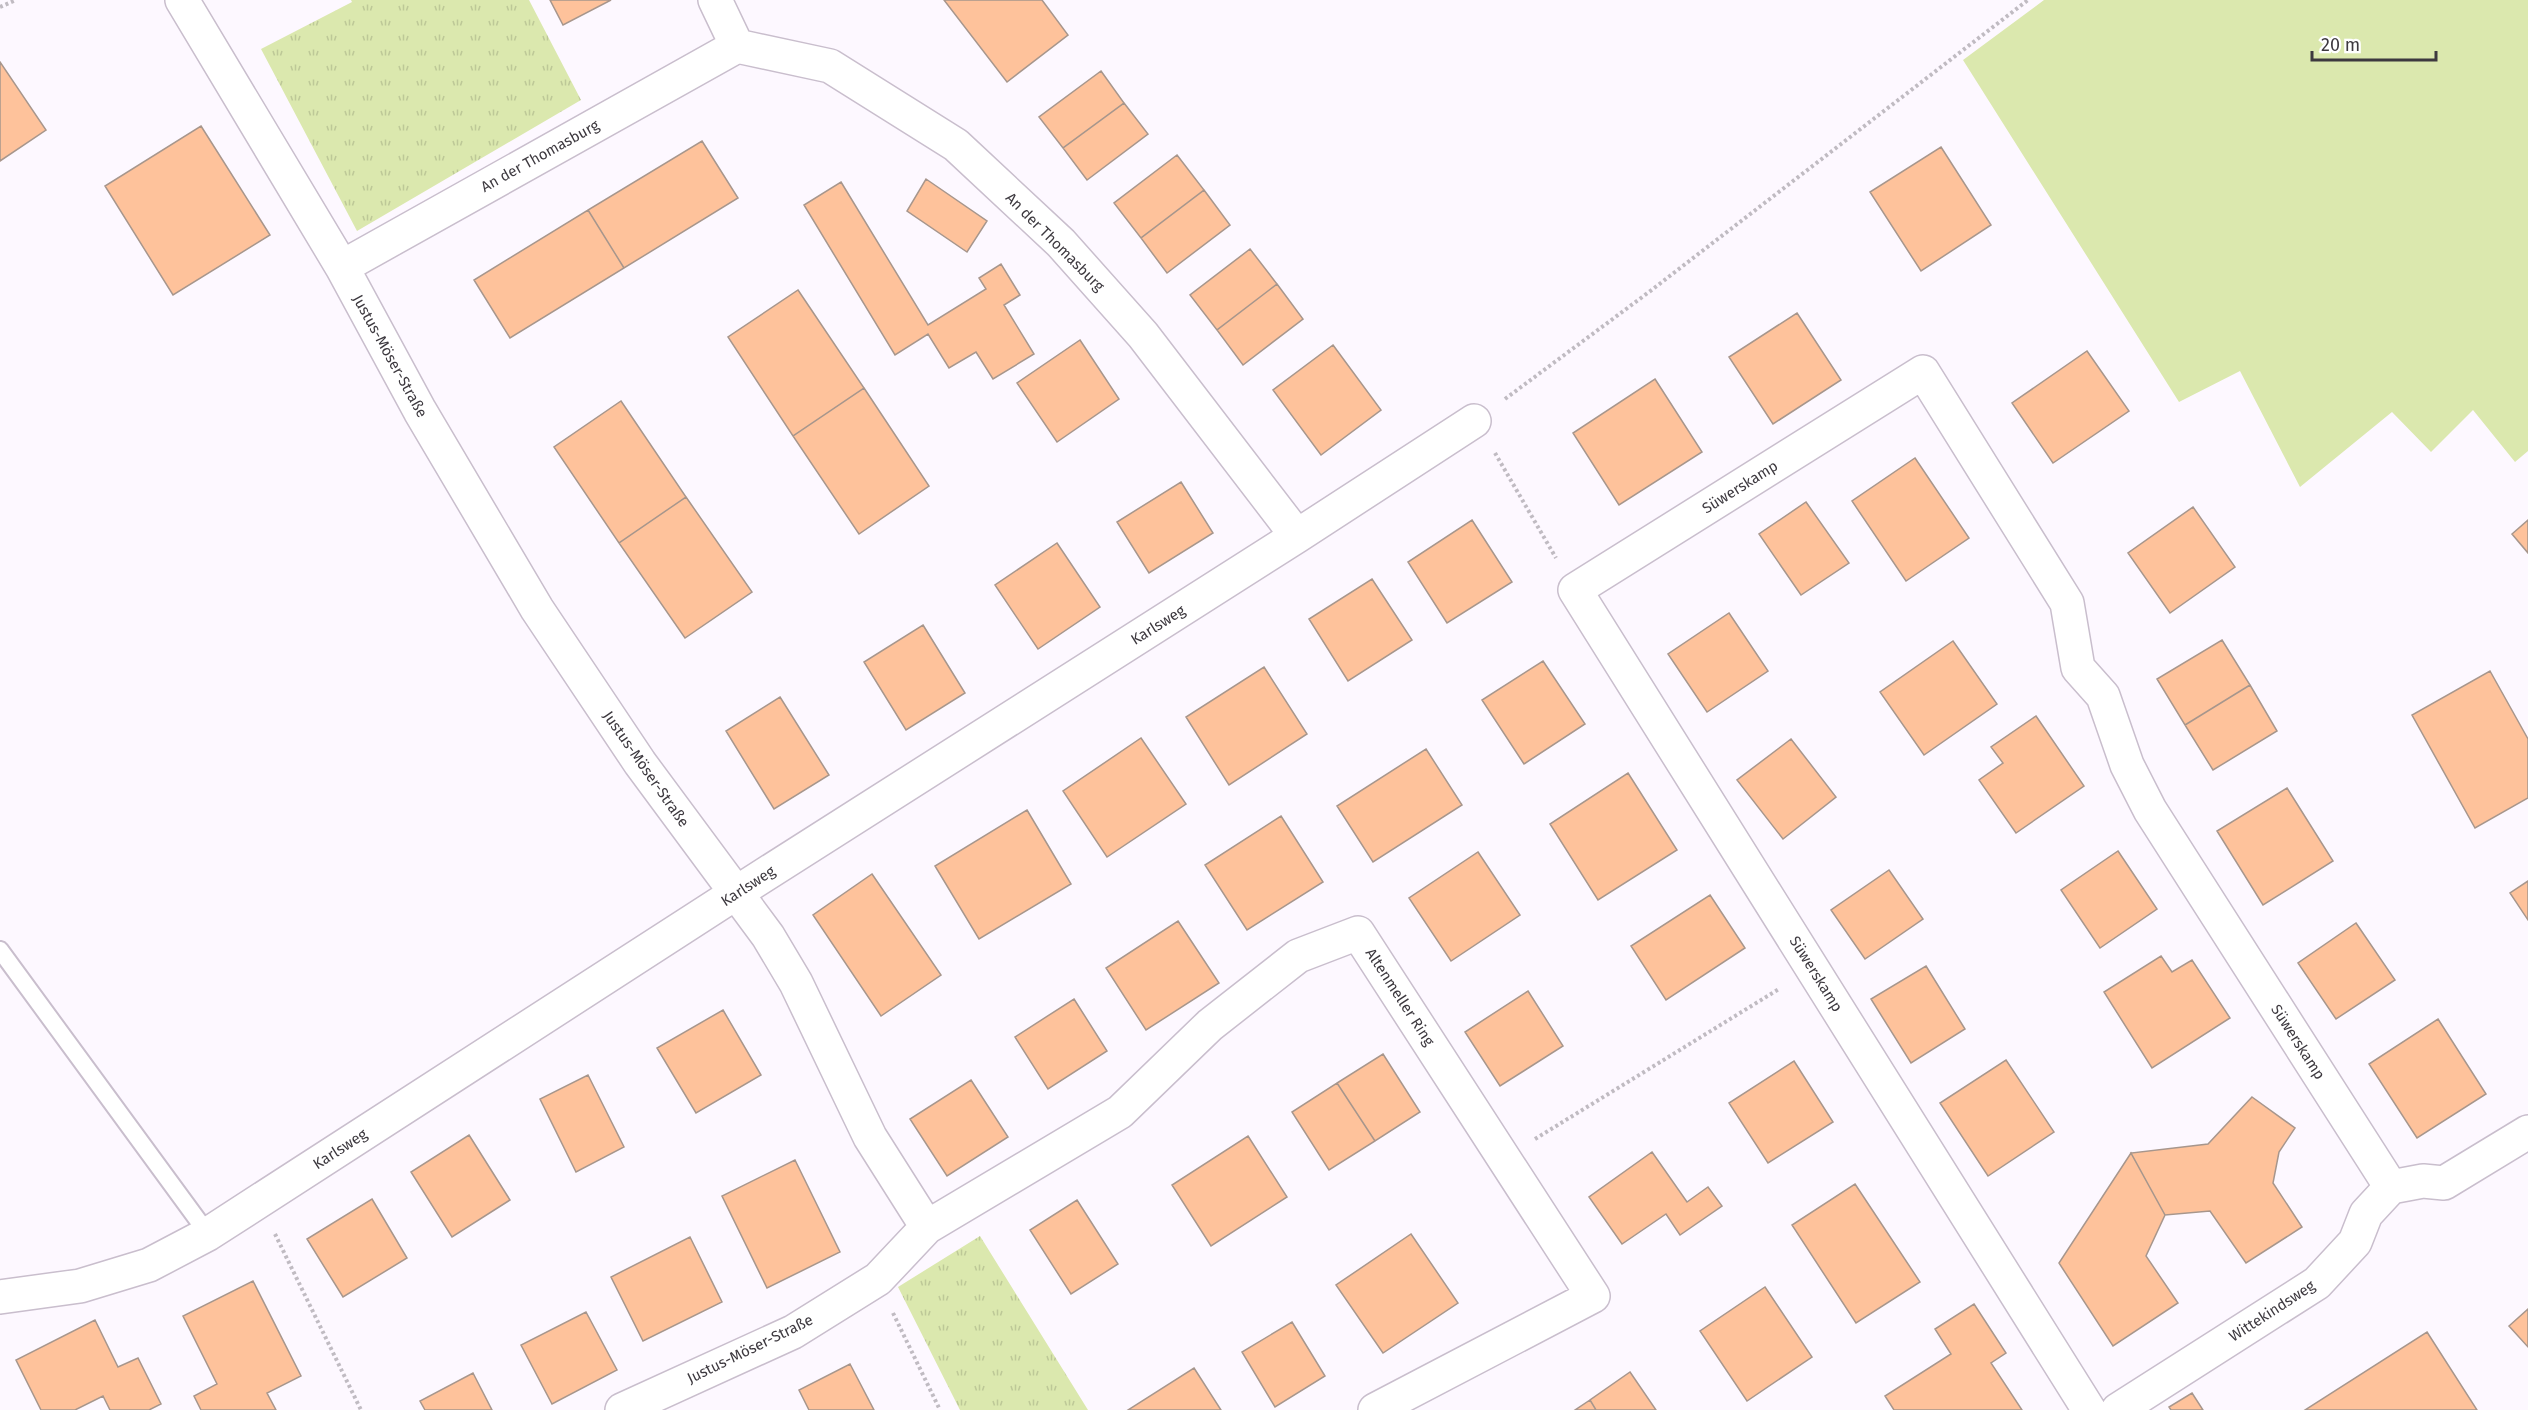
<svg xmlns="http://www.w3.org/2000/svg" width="2528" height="1410" font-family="'Fira Sans',sans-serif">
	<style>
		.green { fill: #dbe8ae }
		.park { fill: url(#park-tufts) }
		.building { fill: #fec29b; stroke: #a7968c; stroke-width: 1.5 }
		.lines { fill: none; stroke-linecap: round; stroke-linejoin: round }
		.lane-casing { stroke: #c9becd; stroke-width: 20 }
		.street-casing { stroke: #c9becd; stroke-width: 36 }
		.path { stroke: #c0bbc2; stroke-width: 4; stroke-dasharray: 3 3; stroke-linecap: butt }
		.lane { stroke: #fff; stroke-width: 16 }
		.street { stroke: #fff; stroke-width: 33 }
		.labels { text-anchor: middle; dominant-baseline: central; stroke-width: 6; stroke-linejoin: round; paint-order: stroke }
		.street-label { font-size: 15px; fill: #3d393f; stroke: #fff }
	</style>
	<defs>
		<pattern id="park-tufts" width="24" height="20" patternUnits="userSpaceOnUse" patternTransform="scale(1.5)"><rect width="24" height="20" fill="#dbe8ae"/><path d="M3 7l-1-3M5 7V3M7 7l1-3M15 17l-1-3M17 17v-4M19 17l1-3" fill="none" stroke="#bdc897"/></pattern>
	</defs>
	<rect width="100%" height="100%" fill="#fdf8ff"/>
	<path class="green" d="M2044 0H2528V451L2515 462 2473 410 2431 452 2392 412 2300 487 2240 371 2179 402 1963 60Z"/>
	<path class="park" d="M351 0H529L581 100 357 231 261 49 352 2Z
		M980 1236 1088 1410H960L898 1287Z"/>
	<path class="building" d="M550 0H611L563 25Z
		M944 0H1042L1068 35 1007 82Z
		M0 62 46 130 0 161Z
		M1101 71 1124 103 1063 148 1039 117Z
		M1124 103 1148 134 1087 180 1063 148Z
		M201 126 270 235 173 295 105 186Z
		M702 141 738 198 624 268 588 210Z
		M1941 147 1991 225 1921 271 1870 192Z
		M1177 155 1204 190 1141 238 1114 203Z
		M926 179 987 221 967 252 907 211Z
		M841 182 928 325 986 289 979 278 1001 264 1020 295 1004 305 1034 354 993 379 976 352 949 368 928 334 895 355 804 205Z
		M1204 190 1230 225 1167 273 1141 238Z
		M588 210 624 268 510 338 474 280Z
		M1250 249 1277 284 1217 330 1190 295Z
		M1277 284 1303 319 1243 365 1217 330Z
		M798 290 864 388 793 436 728 337Z
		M1797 313 1841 380 1773 424 1729 357Z
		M1080 340 1119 399 1057 442 1017 383Z
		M1333 345 1381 410 1321 455 1273 390Z
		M2087 351 2129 411 2053 463 2012 403Z
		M1655 379 1702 452 1619 505 1573 433Z
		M864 388 929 486 859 534 793 436Z
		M621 401 686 497 619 543 554 447Z
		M1915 458 1969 538 1906 581 1852 501Z
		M1181 482 1213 533 1149 573 1117 522Z
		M686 497 752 592 685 638 619 543Z
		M1806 502 1849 563 1801 595 1759 534Z
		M2193 507 2235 567 2170 613 2128 553Z
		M1472 520 1512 582 1447 623 1408 562Z
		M2528 520V553L2512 534Z
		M1057 543 1100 607 1038 649 995 585Z
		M1372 579 1412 640 1348 681 1309 619Z
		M1729 613 1768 671 1707 712 1668 654Z
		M923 625 965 693 906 730 864 662Z
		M2222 640 2250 685 2185 725 2157 679Z
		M1953 641 1997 704 1924 755 1880 692Z
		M1543 661 1585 724 1524 764 1482 700Z
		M1264 667 1307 734 1229 785 1186 717Z
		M2490 671 2528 739V798L2475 828 2412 715Z
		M2250 685 2277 731 2213 770 2185 725Z
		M780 697 829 775 774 809 726 731Z
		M2036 716 2084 786 2016 833 1979 780 2003 763 1991 747Z
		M1141 738 1186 804 1107 857 1063 791Z
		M1791 739 1836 797 1783 839 1737 780Z
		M1426 749 1462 805 1373 862 1337 806Z
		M1628 773 1677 850 1598 900 1550 824Z
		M2287 788 2333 861 2263 905 2217 831Z
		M1027 810 1071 884 979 939 935 866Z
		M1281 816 1323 882 1247 930 1205 865Z
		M2118 851 2157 909 2100 948 2061 890Z
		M1478 852 1520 915 1451 961 1409 898Z
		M1889 870 1923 919 1865 959 1831 910Z
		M872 874 941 975 881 1016 813 915Z
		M2528 881V920L2510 893Z
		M1710 895 1745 948 1666 1000 1631 946Z
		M1178 921 1219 983 1146 1030 1106 968Z
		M2356 923 2395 980 2336 1019 2298 963Z
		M2161 956 2172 972 2192 960 2230 1018 2152 1068 2104 992Z
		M1926 966 1965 1029 1911 1063 1871 999Z
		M1528 991 1563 1046 1500 1086 1465 1032Z
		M1074 999 1107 1051 1048 1089 1015 1037Z
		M723 1010 761 1075 696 1113 657 1048Z
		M2438 1019 2486 1094 2417 1138 2369 1064Z
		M1383 1054 1420 1112 1375 1141 1337 1083Z
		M2006 1060 2054 1132 1988 1176 1940 1103Z
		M1794 1061 1833 1122 1768 1163 1729 1103Z
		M588 1075 624 1147 576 1172 540 1099Z
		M971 1080 1008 1137 947 1176 910 1119Z
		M1337 1083 1375 1141 1329 1170 1292 1112Z
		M2252 1097 2295 1128 2279 1152 2273 1183 2302 1227 2246 1263 2210 1211 2165 1215 2131 1153 2208 1144Z
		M469 1135 510 1200 452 1237 411 1172Z
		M1248 1136 1287 1197 1211 1246 1172 1185Z
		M1652 1152 1687 1202 1708 1187 1722 1206 1680 1235 1666 1214 1622 1244 1589 1197Z
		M2131 1153 2165 1215 2146 1256 2178 1303 2113 1346 2059 1263Z
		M795 1160 840 1252 767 1288 722 1196Z
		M1855 1184 1920 1282 1856 1323 1792 1225Z
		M372 1199 407 1258 343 1297 307 1239Z
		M1077 1200 1118 1264 1071 1294 1030 1230Z
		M1411 1234 1458 1303 1383 1353 1336 1285Z
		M690 1237 722 1302 643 1341 611 1277Z
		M253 1281 301 1376 267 1393 276 1410H201L194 1396 217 1384 183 1316Z
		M1765 1287 1812 1357 1747 1401 1700 1331Z
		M1974 1304 2006 1353 1991 1363 2022 1410H1894L1885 1396 1951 1354 1935 1329Z
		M2528 1309V1347L2509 1326Z
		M586 1312 617 1370 552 1404 521 1345Z
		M95 1320 118 1367 138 1358 161 1404 149 1410H110L103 1396 75 1410H41L16 1360Z
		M1292 1322 1325 1376 1275 1407 1242 1352Z
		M2427 1332 2477 1410H2305Z
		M850 1364 874 1410H809L799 1390Z
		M1194 1368 1221 1410H1128Z
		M1630 1372 1656 1410H1596L1590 1400Z
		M473 1373 492 1410H425L420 1401Z
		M2192 1393 2203 1410H2171L2169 1407Z
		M1590 1400 1596 1410H1575Z"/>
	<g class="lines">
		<g class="lane-casing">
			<path id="lane" d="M0 950 208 1234"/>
		</g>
		<g class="street-casing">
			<path id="street" d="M182 0 342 267 420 411 537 609 640 763 768 936 796 983 870 1137 927 1227
				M715 0 737 46 830 66 956 145 1061 243 1143 335 1297 536
				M342 267 737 46
				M0 1297 80 1286 149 1265 208 1234 736 893 1297 536 1474 421
				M622 1410 793 1332 878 1279 927 1227 1120 1112 1210 1025 1298 956 1358 933 1593 1296 1375 1410
				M2089 1410 1575 590 1923 372 2067 603 2078 668 2103 696 2127 765 2150 810 2391 1187
				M2118 1410 2317 1283 2355 1242 2366 1214 2391 1187 2423 1181 2444 1183 2528 1132"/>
		</g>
		<path class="path" d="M0 7 16 0
			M1505 399 1649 292 2028 0
			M1495 453 1556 558
			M1535 1139 1779 989
			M275 1234 361 1410
			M893 1313 940 1410"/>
		<use href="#lane" class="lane"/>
		<use href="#street" class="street"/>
	</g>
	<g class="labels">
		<g class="street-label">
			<text transform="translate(540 156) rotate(-29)">An der Thomasburg</text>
			<text transform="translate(1055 242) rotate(45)">An der Thomasburg</text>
			<text transform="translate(390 356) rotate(61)">Justus-Möser-Straße</text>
			<text transform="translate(1740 487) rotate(-32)">Süwerskamp</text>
			<text transform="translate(1158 625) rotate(-32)">Karlsweg</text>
			<text transform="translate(646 769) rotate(55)">Justus-Möser-Straße</text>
			<text transform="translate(748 886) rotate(-33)">Karlsweg</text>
			<text transform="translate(1816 974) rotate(58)">Süwerskamp</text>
			<text transform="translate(1400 997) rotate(57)">Altenmeller Ring</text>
			<text transform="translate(2298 1042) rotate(57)">Süwerskamp</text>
			<text transform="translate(340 1149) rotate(-33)">Karlsweg</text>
			<text transform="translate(2272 1311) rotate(-33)">Wittekindsweg</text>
			<text transform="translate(750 1349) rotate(-26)">Justus-Möser-Straße</text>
		</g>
	</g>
	<path d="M2312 51v9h124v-9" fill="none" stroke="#3d393f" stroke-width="3"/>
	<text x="2321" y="51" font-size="18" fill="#3d393f" stroke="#ffffff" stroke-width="4.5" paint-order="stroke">20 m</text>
</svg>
